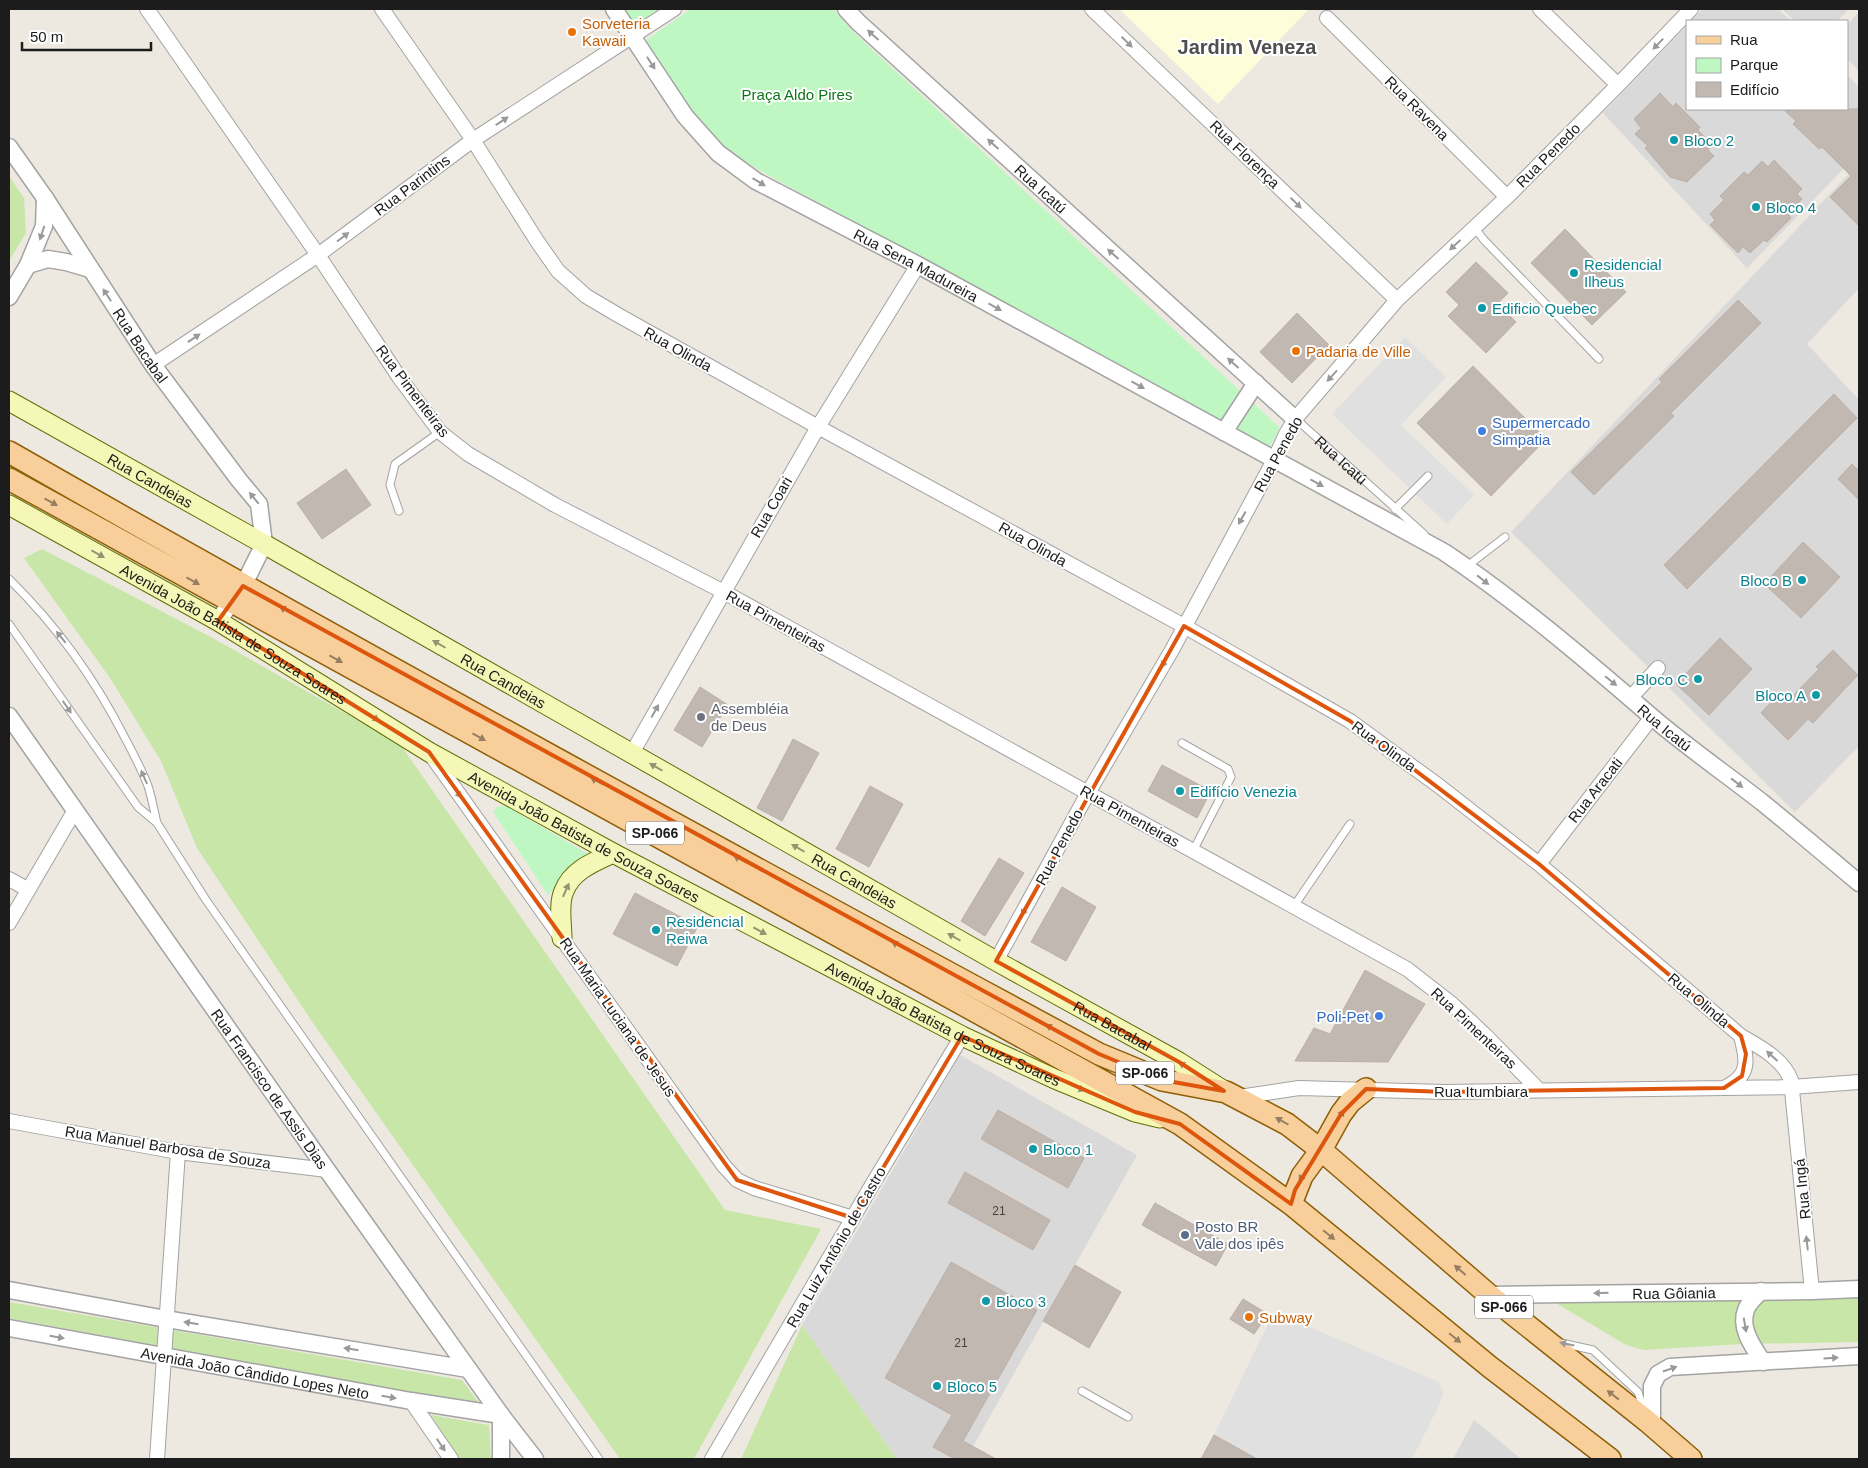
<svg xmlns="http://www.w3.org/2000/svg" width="1868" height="1468" font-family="Arial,sans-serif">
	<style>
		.residential { fill: #dad9d9 }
		.education { fill: #fefdda }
		.grass { fill: #c7e6a8 }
		.park { fill: #bef7c2 }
		.parking { fill: #e0e0e0 }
		.building { fill: #c1b8b1; stroke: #beafa4 }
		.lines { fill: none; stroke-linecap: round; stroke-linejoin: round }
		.service-casing { stroke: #a3a3a3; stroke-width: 9 }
		.minor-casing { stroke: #a3a3a3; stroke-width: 16 }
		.tertiary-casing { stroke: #a3a3a3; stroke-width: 19 }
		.secondary-casing { stroke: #646e08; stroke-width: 21 }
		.primary-casing { stroke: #8f5f05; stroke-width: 24 }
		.service { stroke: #fff; stroke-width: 7 }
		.minor { stroke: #fff; stroke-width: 14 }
		.tertiary { stroke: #fff; stroke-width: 16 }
		.secondary { stroke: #f4f7b6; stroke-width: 19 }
		.primary { stroke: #f8cf9b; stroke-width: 21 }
		.oneway { fill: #999 }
		.oneway2 { fill: #957e62 }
		.oneway3 { fill: #939471 }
		.marked { fill: none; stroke: #de560d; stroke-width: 4; stroke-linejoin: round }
		.food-dot { fill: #e8710a; stroke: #fff; stroke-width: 2 }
		.culture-dot { fill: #0f9aa8; stroke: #fff; stroke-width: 2 }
		.shop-dot { fill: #3f7fe0; stroke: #fff; stroke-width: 2 }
		.worship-dot { fill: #6b7280; stroke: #fff; stroke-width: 2 }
		.service-dot { fill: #5c6f8a; stroke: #fff; stroke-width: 2 }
		.labels { text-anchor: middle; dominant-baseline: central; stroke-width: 4; stroke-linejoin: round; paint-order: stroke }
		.number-label { font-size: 12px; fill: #454341 }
		.shield { fill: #fff; stroke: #606060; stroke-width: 1 }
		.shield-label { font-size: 14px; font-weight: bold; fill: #1c1c1c }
		.food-label { font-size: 15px; fill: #c56008; stroke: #fff; text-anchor: start }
		.park-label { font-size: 15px; fill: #0e7516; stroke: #fff }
		.street-label { font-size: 15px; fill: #1c1c1c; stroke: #fff }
		.culture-label { font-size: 15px; fill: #0d838f; stroke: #fff; text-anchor: start }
		.shop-label { font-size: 15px; fill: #366cbe; stroke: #fff; text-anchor: start }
		.worship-label { font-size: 15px; fill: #5b616d; stroke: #fff; text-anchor: start }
		.service-label { font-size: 15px; fill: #4e5e75; stroke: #fff; text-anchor: start }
		.district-label { font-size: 20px; font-weight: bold; fill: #4f4f4f; stroke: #fff }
	</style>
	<rect width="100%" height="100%" fill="#ede9e1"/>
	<path class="residential" d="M1703 9H1778L1791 21H1691Z
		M1782 9H1849L1837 21H1795Z
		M1859 12V71L1847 59V25Z
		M1687 26V109H1847V75L1859 87V153L1747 268 1603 113Z
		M1859 163V288L1807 344 1859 400V746L1795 812 1511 532Z
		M960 1055 1137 1155 966 1459H897L802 1325Z
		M1474 1420 1521 1459H1453Z"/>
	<path class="education" d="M1119 9H1309L1218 104Z"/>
	<path class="grass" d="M9 176 24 198 26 233 9 261Z
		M42 549 209 636 400 744 725 1210 821 1229 694 1459H620L313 1023 197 848 161 761 110 678 24 558Z
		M1859 1291V1342L1742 1344 1644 1350 1626 1345 1551 1300Z
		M9 1302 462 1380 481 1406 9 1318Z
		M802 1325 897 1459H741Z
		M431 1415 489 1425 491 1459H458Z"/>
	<path class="park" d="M621 9H660L634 27Z
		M691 9H833L850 29 1279 427 1277 434 1267 450 761 171 721 147 691 112 645 41Z
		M506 806 588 854 548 895 493 812 497 807Z"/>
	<path class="parking" d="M1405 337 1446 377 1401 425 1474 495 1447 524 1332 414Z
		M1274 1312 1439 1382 1443 1392 1440 1403 1412 1459H1257L1214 1435Z"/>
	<path class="building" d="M1660 93 1673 107 1676 103 1700 127 1698 130 1712 145 1708 150 1714 156 1687 182 1670 177 1645 148 1648 146 1635 134 1641 128 1634 119Z
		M1783 109H1859V226L1830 197 1851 176 1822 147 1819 149 1793 124 1796 121Z
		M1774 160 1802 189 1797 194 1802 199 1788 214 1791 218 1767 242 1764 240 1750 253 1743 247 1738 253 1710 225 1715 220 1710 214 1724 200 1720 196 1744 172 1748 175 1762 161 1768 167Z
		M1565 229 1626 292 1592 325 1531 263Z
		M1476 262 1508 293 1498 303 1516 322 1486 353 1448 316 1459 305 1446 292Z
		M1738 300 1761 323 1671 413 1674 416 1594 495 1571 472 1662 382 1659 379Z
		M1297 313 1329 345 1292 383 1260 352Z
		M1473 366 1546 439 1491 496 1417 423Z
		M1834 394 1857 418 1687 589 1664 565Z
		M1852 464 1859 471V500L1838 479Z
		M346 469 371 505 322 539 297 503Z
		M1803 542 1840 577 1801 618 1764 584Z
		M1720 638 1752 669 1709 715 1676 684Z
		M1833 650 1858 675 1813 723 1808 719 1788 740 1761 713 1776 697 1780 700 1786 693 1791 698 1819 669 1816 667Z
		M700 687 728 705 702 747 674 730Z
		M793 739 819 753 782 821 757 808Z
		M1162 765 1211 791 1197 818 1148 791Z
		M870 786 903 804 869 867 836 849Z
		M999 858 1024 873 985 936 961 921Z
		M1062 887 1096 907 1066 961 1031 942Z
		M635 893 698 926 677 966 613 934Z
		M1365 970 1425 1004 1388 1062 1295 1061 1314 1028 1330 1034Z
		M998 1110 1084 1158 1068 1188 981 1139Z
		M965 1172 1050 1220 1033 1250 948 1203Z
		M1155 1203 1228 1244 1216 1266 1142 1225Z
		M951 1262 1037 1310 963 1441 996 1459H955L933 1447 952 1415 885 1378Z
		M1075 1265 1121 1292 1089 1348 1043 1321Z
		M1243 1299 1268 1314 1254 1334 1230 1319Z
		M1214 1435 1257 1459H1201Z"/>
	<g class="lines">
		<g class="service-casing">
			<g id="service">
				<path d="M1474 227 1484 240 1599 359"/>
				<path id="s1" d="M1296 419 1424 534"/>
				<path d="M1395 509 1428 476"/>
				<path d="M399 511 390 485 395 464 440 432"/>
				<path d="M1466 567 1505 537"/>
				<path d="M9 579C56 625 95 679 125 738 133 753 142 770 148 786 152 798 154 811 157 823"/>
				<path d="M9 624 138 807 157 823 206 900 599 1459"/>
				<path d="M1182 743 1228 769 1231 777 1193 851"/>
				<path d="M1294 906 1350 824"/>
				<path d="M1561 1343 1593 1350 1638 1392 1644 1411"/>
				<path d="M1082 1391 1128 1417"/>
			</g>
		</g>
		<g class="minor-casing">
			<path id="minor" d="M147 9 318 255 399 377 440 432 468 454 555 505 722 591 1407 969 1452 1004 1485 1035 1539 1090
				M382 9 473 140 537 241 558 271 586 296 618 315 818 427 1184 626 1350 721 1439 786 1539 864 1741 1036C1760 1047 1783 1059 1791 1080L1812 1291
				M1092 9 1397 300
				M1540 9 1618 85
				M1327 18 1507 197
				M153 365 318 255 473 140 674 9
				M1631 697 1658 668
				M632 753 818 427 918 265
				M431 755 724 1166 737 1180 754 1188 853 1218
				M1539 864 1652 717
				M9 879 27 889
				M9 923 75 810
				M996 961 1088 793 1172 650 1274 460 1286 434 1295 419 1397 300 1507 197 1618 85 1691 9
				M1726 1087C1751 1075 1747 1059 1741 1036
				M1239 1097 1299 1088 1445 1092 1791 1087 1859 1082
				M9 1121 178 1152 327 1170
				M411 1401 451 1459
				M157 1459 178 1152
				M712 1459 872 1185 962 1036"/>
		</g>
		<g class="tertiary-casing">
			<g id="tertiary">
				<path id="s2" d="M614 9 685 116 718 153 756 181 918 265 1444 552C1517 601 1585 659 1652 717 1687 747 1726 774 1763 803 1795 829 1827 856 1859 883"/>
				<path id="s3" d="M846 9 858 22 1295 419"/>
				<path id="s4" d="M9 147 45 198 153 365 239 480 259 504 264 544 243 586 218 621"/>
				<path d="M28 265 44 226 45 198"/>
				<path d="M9 297 28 265 48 259 66 262 90 269"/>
				<path d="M1224 432 1256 383"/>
				<path id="s5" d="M9 716 327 1170 501 1415 535 1459"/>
				<path d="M9 1290 166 1319 468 1369"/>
				<path d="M1761 1291C1756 1296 1748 1303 1746 1310 1739 1328 1753 1347 1763 1362"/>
				<path id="s6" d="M1489 1295 1812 1291 1859 1289"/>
				<path id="s7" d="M9 1328 411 1401 501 1415"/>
				<path d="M1652 1426V1386L1658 1374 1670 1367 1859 1356"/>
				<path d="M501 1459V1415"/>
			</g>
		</g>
		<g class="secondary-casing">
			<g id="secondary">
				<path id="s8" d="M9 401 264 544 996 961 1179 1062 1223 1090"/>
				<path id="s9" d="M9 505 218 621 429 752 613 853 962 1036 1055 1079 1135 1112 1160 1118"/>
				<path d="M562 938C562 924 558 904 564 891 572 870 594 862 613 853"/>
			</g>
		</g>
		<g class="primary-casing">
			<path id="primary" d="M9 452C369 658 734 857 1099 1054L1162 1080 1226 1092 1287 1124 1321 1150 1489 1295 1647 1421 1691 1459
				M9 479 1180 1124 1291 1204 1490 1367 1610 1459
				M1291 1204 1302 1176 1321 1150 1341 1114 1350 1102 1366 1089"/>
		</g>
		<use href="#service" class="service"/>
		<use href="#minor" class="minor"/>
		<use href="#tertiary" class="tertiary"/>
		<use href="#secondary" class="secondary"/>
		<use href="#primary" class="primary"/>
	</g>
	<defs><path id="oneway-solid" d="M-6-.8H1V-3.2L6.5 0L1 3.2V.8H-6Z" transform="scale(1.25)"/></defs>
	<g class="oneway">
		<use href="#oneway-solid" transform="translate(873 35) rotate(-138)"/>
		<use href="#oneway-solid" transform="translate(1127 42) rotate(44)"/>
		<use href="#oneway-solid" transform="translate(1658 44) rotate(134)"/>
		<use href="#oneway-solid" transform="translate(651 63) rotate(57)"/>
		<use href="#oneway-solid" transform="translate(502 121) rotate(-33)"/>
		<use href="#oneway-solid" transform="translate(993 144) rotate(-138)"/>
		<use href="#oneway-solid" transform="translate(759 182) rotate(31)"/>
		<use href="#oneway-solid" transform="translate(1296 203) rotate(44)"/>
		<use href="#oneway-solid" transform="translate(42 233) rotate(108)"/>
		<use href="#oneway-solid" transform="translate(343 237) rotate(-37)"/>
		<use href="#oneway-solid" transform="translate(1455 245) rotate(137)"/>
		<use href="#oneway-solid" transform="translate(1113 254) rotate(-138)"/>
		<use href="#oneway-solid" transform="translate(107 295) rotate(-123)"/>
		<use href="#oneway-solid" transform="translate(995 307) rotate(29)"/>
		<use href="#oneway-solid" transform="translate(194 338) rotate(-34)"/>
		<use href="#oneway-solid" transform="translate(1233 363) rotate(-138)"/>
		<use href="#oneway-solid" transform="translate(1332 376) rotate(132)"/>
		<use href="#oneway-solid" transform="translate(1138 385) rotate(29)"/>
		<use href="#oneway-solid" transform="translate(1317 483) rotate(29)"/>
		<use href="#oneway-solid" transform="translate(254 498) rotate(-129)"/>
		<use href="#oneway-solid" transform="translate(1242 518) rotate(119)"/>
		<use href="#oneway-solid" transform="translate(1483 580) rotate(38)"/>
		<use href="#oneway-solid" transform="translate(61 637) rotate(-129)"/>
		<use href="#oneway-solid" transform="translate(1165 661) rotate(120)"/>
		<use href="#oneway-solid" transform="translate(1611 681) rotate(39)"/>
		<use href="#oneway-solid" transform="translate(67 707) rotate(55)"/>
		<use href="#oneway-solid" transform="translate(655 711) rotate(-61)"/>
		<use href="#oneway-solid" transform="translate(144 777) rotate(-114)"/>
		<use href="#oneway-solid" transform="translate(1737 783) rotate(38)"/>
		<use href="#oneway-solid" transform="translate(457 792) rotate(54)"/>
		<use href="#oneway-solid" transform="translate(1025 909) rotate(118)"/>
		<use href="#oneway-solid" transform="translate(1772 1056) rotate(-138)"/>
		<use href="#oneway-solid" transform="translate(1807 1243) rotate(-96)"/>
		<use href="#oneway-solid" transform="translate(1601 1293) rotate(179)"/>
		<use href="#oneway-solid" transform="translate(191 1323) rotate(-171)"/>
		<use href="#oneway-solid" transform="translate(1745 1325) rotate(80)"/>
		<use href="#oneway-solid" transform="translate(57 1337) rotate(10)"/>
		<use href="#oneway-solid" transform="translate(1567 1344) rotate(-168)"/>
		<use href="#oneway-solid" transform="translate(351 1349) rotate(-171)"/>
		<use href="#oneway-solid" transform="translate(1831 1358) rotate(-3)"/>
		<use href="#oneway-solid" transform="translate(1670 1369) rotate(-19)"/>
		<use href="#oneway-solid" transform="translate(389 1397) rotate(10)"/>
		<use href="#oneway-solid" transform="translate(441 1445) rotate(56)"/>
	</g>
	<g class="oneway2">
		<use href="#oneway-solid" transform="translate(51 502) rotate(29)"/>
		<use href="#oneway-solid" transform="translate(193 581) rotate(29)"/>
		<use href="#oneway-solid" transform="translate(286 610) rotate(-151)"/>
		<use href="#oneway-solid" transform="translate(336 659) rotate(29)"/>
		<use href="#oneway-solid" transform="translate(479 737) rotate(29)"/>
		<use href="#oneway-solid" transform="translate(597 781) rotate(-151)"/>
		<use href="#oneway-solid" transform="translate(740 859) rotate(-151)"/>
		<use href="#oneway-solid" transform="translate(898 945) rotate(-151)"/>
		<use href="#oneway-solid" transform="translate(1052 1028) rotate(-152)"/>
		<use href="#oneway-solid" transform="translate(1340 1116) rotate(-57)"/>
		<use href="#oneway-solid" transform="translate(1282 1121) rotate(-150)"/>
		<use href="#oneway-solid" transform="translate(1303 1175) rotate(122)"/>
		<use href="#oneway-solid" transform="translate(1329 1235) rotate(39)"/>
		<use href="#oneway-solid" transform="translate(1460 1270) rotate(-139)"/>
		<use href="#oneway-solid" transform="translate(1455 1338) rotate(39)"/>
		<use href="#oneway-solid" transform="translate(1613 1395) rotate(-142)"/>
	</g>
	<g class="oneway3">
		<use href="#oneway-solid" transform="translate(98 554) rotate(29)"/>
		<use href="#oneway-solid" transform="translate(439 644) rotate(-150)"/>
		<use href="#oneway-solid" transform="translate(373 717) rotate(32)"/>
		<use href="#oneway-solid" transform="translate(656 767) rotate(-150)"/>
		<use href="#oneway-solid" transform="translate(798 848) rotate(-150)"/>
		<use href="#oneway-solid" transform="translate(566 890) rotate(-66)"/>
		<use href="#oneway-solid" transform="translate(760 931) rotate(28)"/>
		<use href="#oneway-solid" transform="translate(954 937) rotate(-150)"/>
		<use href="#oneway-solid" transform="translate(1185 1066) rotate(-148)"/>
		<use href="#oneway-solid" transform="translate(1078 1088) rotate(22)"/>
	</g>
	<path class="marked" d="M243 586 1099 1054 1162 1080 1224 1091 1179 1062 996 961 1184 626 1350 721 1539 864 1741 1036 1746 1054 1742 1076 1724 1088 1445 1092 1366 1089 1341 1114 1295 1190 1291 1204 1180 1124 1135 1112 962 1036 853 1218 737 1180 429 752 218 621Z"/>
	<g class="food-dot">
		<circle cx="572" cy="32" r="5"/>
		<circle cx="1296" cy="351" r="5"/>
		<circle cx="1249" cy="1317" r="5"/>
	</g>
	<g class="culture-dot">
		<circle cx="1674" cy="140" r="5"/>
		<circle cx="1756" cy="207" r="5"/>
		<circle cx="1574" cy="273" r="5"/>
		<circle cx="1482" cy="308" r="5"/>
		<circle cx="1802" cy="580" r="5"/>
		<circle cx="1698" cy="679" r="5"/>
		<circle cx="1816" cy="695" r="5"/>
		<circle cx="1180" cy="791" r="5"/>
		<circle cx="656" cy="930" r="5"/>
		<circle cx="1033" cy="1149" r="5"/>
		<circle cx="986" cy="1301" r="5"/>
		<circle cx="937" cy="1386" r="5"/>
	</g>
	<g class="shop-dot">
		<circle cx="1482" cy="431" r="5"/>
		<circle cx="1379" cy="1016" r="5"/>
	</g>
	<circle class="worship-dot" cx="701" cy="717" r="5"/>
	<circle class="service-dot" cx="1185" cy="1235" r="5"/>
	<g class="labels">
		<g class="number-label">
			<text x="999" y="1211">21</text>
			<text x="961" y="1343">21</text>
		</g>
		<g class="shield">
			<rect x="626" y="821.5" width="58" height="23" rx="4"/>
			<rect x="1116" y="1061.5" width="58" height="23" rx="4"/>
			<rect x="1475" y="1295.5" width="58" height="23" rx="4"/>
		</g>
		<g class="shield-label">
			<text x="655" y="833">SP-066</text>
			<text x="1145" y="1073">SP-066</text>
			<text x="1504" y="1307">SP-066</text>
		</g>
		<g class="food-label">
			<text x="582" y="23">Sorveteria<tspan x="582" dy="17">Kawaii</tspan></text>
			<text x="1306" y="351">Padaria de Ville</text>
			<text x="1259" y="1317">Subway</text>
		</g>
		<g class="park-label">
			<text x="797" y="94">Praça Aldo Pires</text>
		</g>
		<g class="street-label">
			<text transform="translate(1417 108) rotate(45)">Rua Ravena</text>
			<text transform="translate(1245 154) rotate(44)">Rua Florença</text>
			<text transform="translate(1548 155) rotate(-45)">Rua Penedo</text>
			<text transform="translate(412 185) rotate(-37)">Rua Parintins</text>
			<text stroke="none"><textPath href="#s3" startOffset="265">Rua Icatú</textPath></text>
			<text stroke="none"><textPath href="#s2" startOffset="406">Rua Sena Madureira</textPath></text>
			<text stroke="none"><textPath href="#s4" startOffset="238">Rua Bacabal</textPath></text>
			<text transform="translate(678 349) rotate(29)">Rua Olinda</text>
			<text transform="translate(413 391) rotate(53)">Rua Pimenteiras</text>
			<text transform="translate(1278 454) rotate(-61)">Rua Penedo</text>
			<text stroke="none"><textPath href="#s1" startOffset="61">Rua Icatú</textPath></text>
			<text stroke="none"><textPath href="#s8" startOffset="162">Rua Candeias</textPath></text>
			<text transform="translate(771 507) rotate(-60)">Rua Coari</text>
			<text transform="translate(1033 544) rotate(29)">Rua Olinda</text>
			<text transform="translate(776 621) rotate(29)">Rua Pimenteiras</text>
			<text stroke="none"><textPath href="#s9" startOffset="259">Avenida João Batista de Souza Soares</textPath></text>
			<text stroke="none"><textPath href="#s8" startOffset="568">Rua Candeias</textPath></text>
			<text stroke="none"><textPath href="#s2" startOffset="1289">Rua Icatú</textPath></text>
			<text transform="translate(1384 746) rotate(36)">Rua Olinda</text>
			<text transform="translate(1595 790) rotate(-52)">Rua Aracati</text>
			<text transform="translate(1130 816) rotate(29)">Rua Pimenteiras</text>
			<text stroke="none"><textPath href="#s9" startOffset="664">Avenida João Batista de Souza Soares</textPath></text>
			<text transform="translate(1059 847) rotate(-62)">Rua Penedo</text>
			<text stroke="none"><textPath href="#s8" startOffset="972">Rua Candeias</textPath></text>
			<text transform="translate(1699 1000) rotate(40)">Rua Olinda</text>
			<text transform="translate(618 1017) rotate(55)">Rua Maria Luciana de Jesus</text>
			<text stroke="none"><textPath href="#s9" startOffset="1069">Avenida João Batista de Souza Soares</textPath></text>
			<text stroke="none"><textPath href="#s8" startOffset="1268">Rua Bacabal</textPath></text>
			<text transform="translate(1474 1028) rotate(43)">Rua Pimenteiras</text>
			<text stroke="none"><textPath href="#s5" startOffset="455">Rua Francisco de Assis Dias</textPath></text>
			<text x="1481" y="1091">Rua Itumbiara</text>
			<text transform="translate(168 1147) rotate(9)">Rua Manuel Barbosa de Souza</text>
			<text transform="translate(1802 1189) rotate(-96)">Rua Ingá</text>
			<text transform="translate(836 1247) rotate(-60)">Rua Luiz Antônio de Castro</text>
			<text stroke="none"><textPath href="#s6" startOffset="185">Rua Gôiania</textPath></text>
			<text stroke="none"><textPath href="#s7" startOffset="250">Avenida João Cândido Lopes Neto</textPath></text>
		</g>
		<g class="culture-label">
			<text x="1684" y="140">Bloco 2</text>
			<text x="1766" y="207">Bloco 4</text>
			<text x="1584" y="264">Residencial<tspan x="1584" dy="17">Ilheus</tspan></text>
			<text x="1492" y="308">Edificio Quebec</text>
			<text x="1792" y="580" text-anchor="end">Bloco B</text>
			<text x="1688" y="679" text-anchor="end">Bloco C</text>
			<text x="1806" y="695" text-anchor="end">Bloco A</text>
			<text x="1190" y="791">Edifício Venezia</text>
			<text x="666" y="921">Residencial<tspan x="666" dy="17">Reiwa</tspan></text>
			<text x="1043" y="1149">Bloco 1</text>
			<text x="996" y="1301">Bloco 3</text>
			<text x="947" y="1386">Bloco 5</text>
		</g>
		<g class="shop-label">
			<text x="1492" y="422">Supermercado<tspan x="1492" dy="17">Simpatia</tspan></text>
			<text x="1369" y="1016" text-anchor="end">Poli-Pet</text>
		</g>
		<g class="worship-label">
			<text x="711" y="708">Assembléia<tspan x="711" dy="17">de Deus</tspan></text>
		</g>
		<g class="service-label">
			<text x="1195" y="1226">Posto BR<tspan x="1195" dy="17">Vale dos ipês</tspan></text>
		</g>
		<g class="district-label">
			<text x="1247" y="47">Jardim Veneza</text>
		</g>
	</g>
	<rect width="1868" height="1468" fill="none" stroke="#1c1c1c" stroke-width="20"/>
	<rect x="1686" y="20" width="162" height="90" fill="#ffffff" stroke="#a4a4a4"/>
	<rect x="1696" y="36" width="25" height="8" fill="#f8cf9b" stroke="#a4a4a4"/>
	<text x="1730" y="45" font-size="15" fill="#1c1c1c">Rua</text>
	<rect x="1696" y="58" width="25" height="15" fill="#bef7c2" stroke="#a4a4a4"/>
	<text x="1730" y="70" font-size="15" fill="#1c1c1c">Parque</text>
	<rect x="1696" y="82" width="25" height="15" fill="#c1b8b1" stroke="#a4a4a4"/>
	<text x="1730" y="95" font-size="15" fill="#1c1c1c">Edifício</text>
	<path d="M22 42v8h129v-8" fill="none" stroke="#1c1c1c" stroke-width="2.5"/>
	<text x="30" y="42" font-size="15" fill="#1c1c1c" stroke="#ffffff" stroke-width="4" paint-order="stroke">50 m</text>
</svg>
